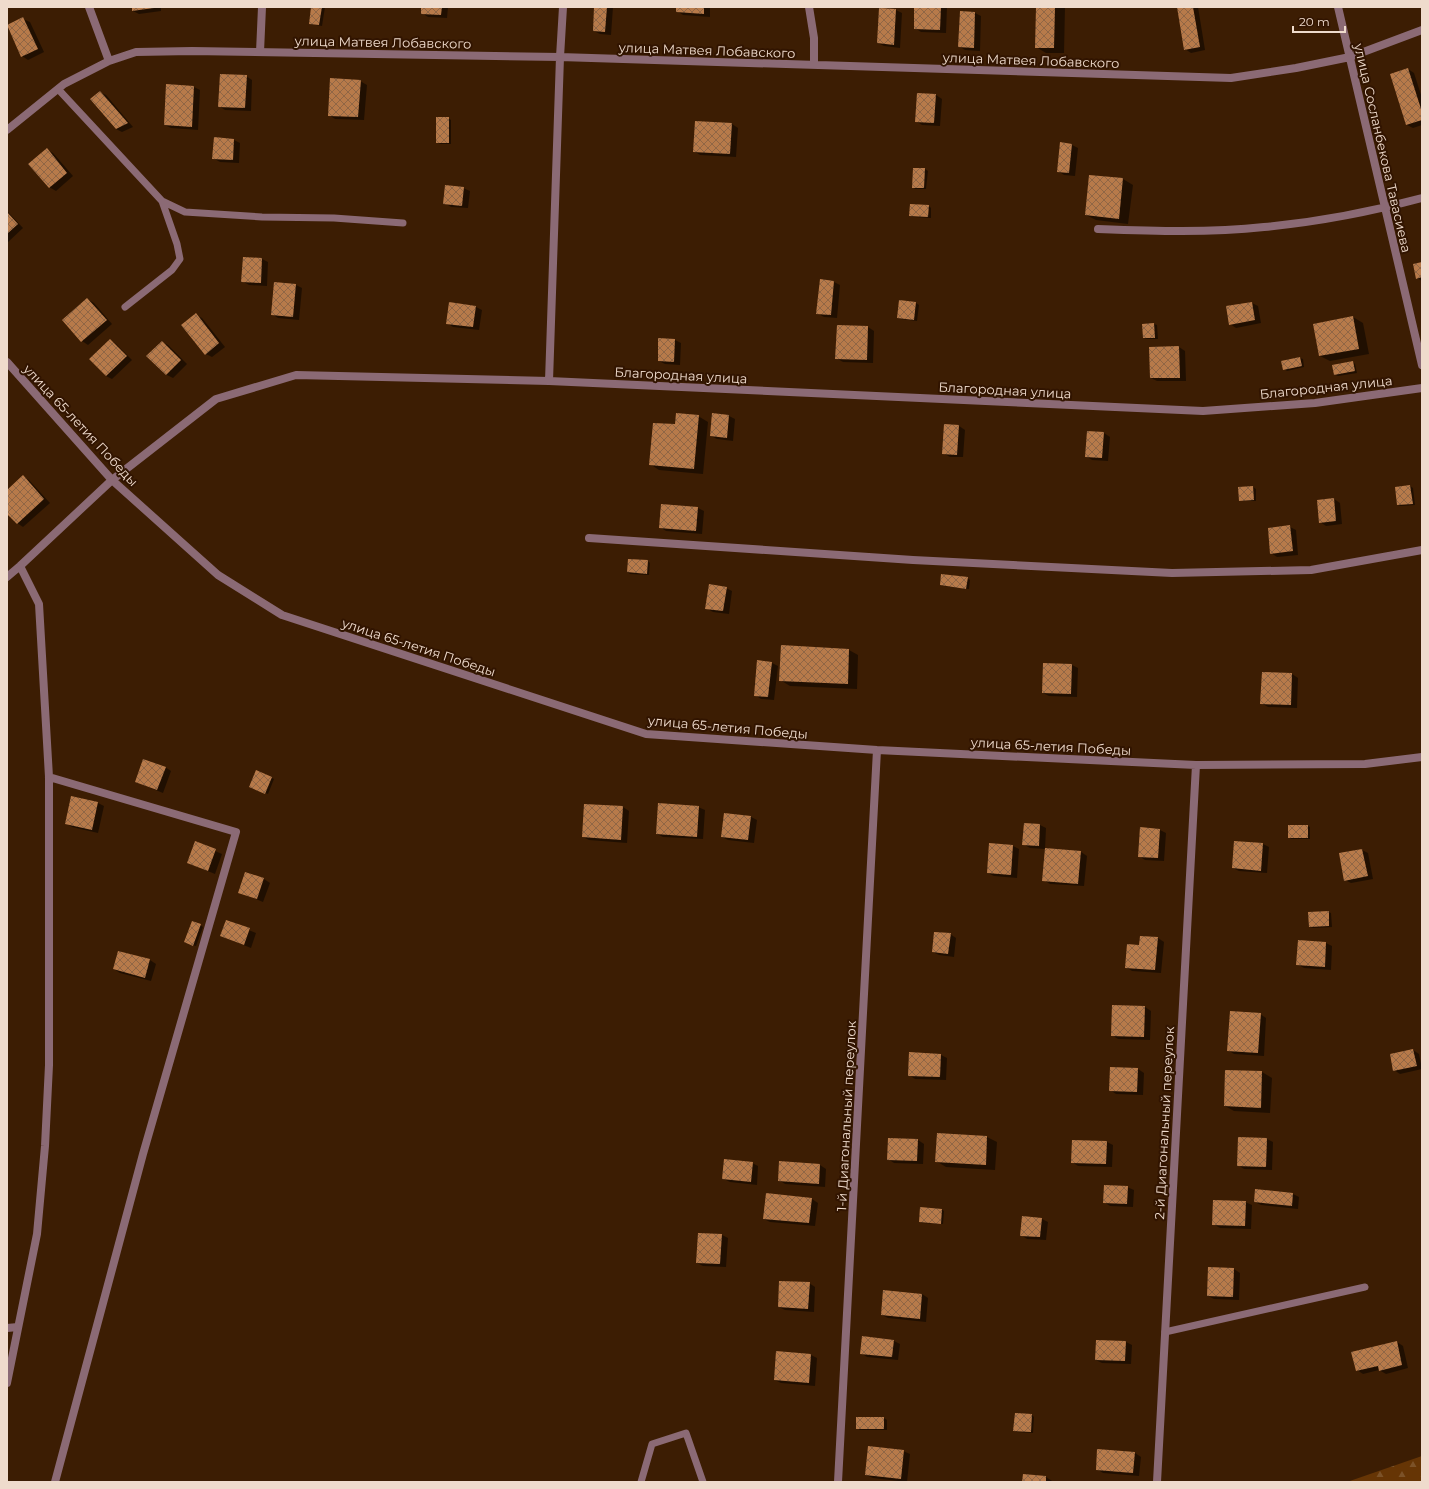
<svg xmlns="http://www.w3.org/2000/svg" width="1429" height="1489" font-family="Montserrat,sans-serif">
	<style>
		.forest { fill: url(#forest-firs) }
		.shadow { fill: #0007 }
		.building { fill: url(#building-cross-hatch) }
		.lines { fill: none; stroke-linecap: round; stroke-linejoin: round }
		.lane { stroke: #8b6a75; stroke-width: 7 }
		.street { stroke: #8b6a75; stroke-width: 8 }
		.labels { text-anchor: middle; dominant-baseline: central; stroke-width: 4; stroke-linejoin: round; paint-order: stroke }
		.street-label { font-size: 13px; fill: #efdbcc; stroke: #311400 }
	</style>
	<defs>
		<pattern id="forest-firs" width="22" height="20" patternUnits="userSpaceOnUse"><rect width="22" height="20" fill="#663505"/><path d="M5 1l3.5 6h-7zM16 11l3.5 6h-7z" fill="#7c5228"/></pattern>
		<pattern id="building-cross-hatch" width="8" height="8" patternUnits="userSpaceOnUse"><rect width="8" height="8" fill="#b77a4a"/><path d="M0 0l8 8M0 8l8-8" fill="none" stroke="#906645"/></pattern>
	</defs>
	<rect width="100%" height="100%" fill="#3c1d03"/>
	<path class="forest" d="M1422 1456V1482H1347Z"/>
	<path class="shadow" d="M133 7H161V11L139 14 133 11Z
		M312 7H325L322 26 310 24Z
		M422 7H448L447 18 428 17 422 13Z
		M595 7H613L611 35 600 34 594 31Z
		M677 7H710V17L683 15 677 11Z
		M915 7H947L946 33 921 32 915 28Z
		M1037 7H1065L1064 53H1046L1036 47Z
		M1178 7H1198L1205 50 1191 53 1185 49Z
		M896 10 902 13 900 48 884 46 878 43Z
		M960 12 975 13 981 16 980 51 965 50 959 46Z
		M23 19 30 22 44 52 28 60 22 56 7 26Z
		M1408 69 1414 73 1422 98V125L1413 128 1407 125Z
		M246 76 252 80 251 111 225 110 219 106Z
		M360 81 367 85 364 120 335 119 329 115Z
		M167 85 194 87 200 90 198 130 171 128 165 125Z
		M100 92 106 95 133 127 122 132 116 129Z
		M936 95 942 99 940 126 922 125 916 121Z
		M448 118 451 120V144H440L437 142Z
		M696 122 732 124 738 128 736 157 700 155 694 151Z
		M215 139 234 140 240 143 239 163 220 162 213 158Z
		M1061 143 1072 145 1078 148 1075 176 1064 175 1058 171Z
		M47 150 53 153 73 176 56 191 49 187Z
		M925 169 928 171 926 189H915L913 187Z
		M1090 176 1123 179 1133 185 1128 224 1096 220 1086 215Z
		M463 188 470 191 468 208 451 207 445 203Z
		M929 206 931 208V218L913 217 910 215Z
		M7 211 23 228 7 243Z
		M244 258 262 259 268 262 267 286 249 285 242 281Z
		M1422 263V281L1417 278Z
		M834 282 840 285 837 318 824 317 817 313Z
		M296 285 302 288 299 320 278 318 272 314Z
		M87 299 94 303 112 324 88 345 82 341 63 320Z
		M916 303 919 305 917 321 901 319 898 318Z
		M1252 303 1258 306 1261 323 1236 328 1230 324 1227 307Z
		M476 307 482 310 479 330 453 327 447 323Z
		M196 315 202 318 225 347 212 357 206 354Z
		M1353 317 1363 323 1369 354 1330 361 1320 356 1314 325Z
		M1154 324 1157 325 1158 339H1147L1144 338Z
		M868 327 874 331 873 363 843 362 836 358Z
		M110 340 116 344 132 360 112 379 106 376Z
		M675 340 681 343 680 365 665 364 659 361Z
		M162 342 168 345 187 364 173 378 167 375 148 356Z
		M1179 347 1185 351 1186 381H1157L1151 378Z
		M1300 358 1303 359 1304 367 1287 371 1284 369Z
		M1353 362 1355 364 1357 373 1338 376 1335 375 1333 366Z
		M698 416 708 422 703 474 659 470 650 464 676 426Z
		M729 416 735 419 733 441 717 439 711 436Z
		M945 425 959 426 965 430 963 457H950L943 453Z
		M1104 433 1110 437 1108 461 1092 460 1086 456Z
		M23 477 29 480 50 503 23 527 17 523 7 512V491Z
		M1410 486 1413 488 1415 505 1401 506 1398 505 1396 488Z
		M1253 487 1256 489V501H1242L1240 500 1239 488Z
		M1334 499 1340 503 1342 524 1326 526 1320 522Z
		M698 508 704 511 702 534 666 531 660 527Z
		M1290 527 1296 530 1298 555 1277 557 1271 553Z
		M648 561 650 563 649 575 630 574 628 572Z
		M967 578 970 580 969 589 944 586 941 585Z
		M726 588 732 591 729 614 713 612 706 608Z
		M849 650 858 655 857 689 790 686 780 680Z
		M772 663 778 666 774 700 761 699 755 695Z
		M1044 664 1072 665 1078 668 1077 697 1049 696 1043 693Z
		M1292 674 1298 678 1297 708 1268 707 1261 703Z
		M165 767 171 771 163 793 136 782Z
		M272 778 274 779 268 794 253 788Z
		M98 803 104 806 98 833 72 827 66 823Z
		M623 807 629 811 627 843 589 840 583 837Z
		M698 807 705 810 703 839 663 837 657 834Z
		M751 817 757 820 754 843 728 840 722 837Z
		M1040 825 1046 828 1045 849 1030 848 1023 844Z
		M1308 826 1310 827V839H1291L1289 837Z
		M1141 828 1160 830 1166 833 1164 861 1145 860 1139 856Z
		M196 843 222 854 215 874 188 863Z
		M1263 844 1269 847 1267 873 1239 871 1233 868Z
		M1013 846 1019 849 1017 878 994 876 988 873Z
		M1362 850 1368 853 1373 879 1351 883 1345 880Z
		M1081 852 1087 856 1084 886 1050 884 1044 880Z
		M264 879 270 883 263 902 239 892Z
		M1328 912 1331 913 1332 927 1313 928 1310 927Z
		M226 921 256 933 251 948 221 936Z
		M200 925 203 927 196 946 188 944Z
		M950 934 956 938 954 957 939 955 933 952Z
		M1141 937 1158 938 1164 942 1161 973 1132 971 1126 967 1140 946Z
		M1299 941 1326 943 1332 946 1331 970 1304 968 1297 964Z
		M119 952 150 960 156 964 151 981 120 973 114 969Z
		M1145 1007 1151 1011 1150 1040 1118 1039 1112 1035Z
		M1260 1014 1266 1018 1264 1056 1234 1054 1228 1050Z
		M1413 1050 1419 1054 1422 1069 1400 1074 1394 1070Z
		M941 1055 947 1058 946 1080 915 1079 909 1075Z
		M1111 1068 1138 1069 1144 1073 1143 1095 1116 1094 1110 1090Z
		M1226 1071 1262 1072 1272 1078 1270 1113 1234 1111 1225 1106Z
		M938 1134 987 1137 997 1142 995 1170 946 1167 936 1161Z
		M1239 1138 1267 1139 1273 1142 1272 1170 1244 1169 1238 1165Z
		M918 1140 924 1144 923 1164 894 1163 888 1159Z
		M1073 1141 1107 1142 1113 1145 1112 1167 1078 1166 1072 1162Z
		M752 1163 758 1166 757 1185 730 1182 724 1179Z
		M820 1165 826 1169 825 1187 785 1184 779 1180Z
		M1127 1187 1134 1190 1133 1207 1110 1206 1104 1202Z
		M1293 1194 1299 1197 1298 1209 1261 1205 1255 1202Z
		M812 1199 818 1203 815 1226 770 1222 764 1219Z
		M1245 1202 1252 1205 1251 1229 1220 1228 1213 1224Z
		M941 1209 944 1211 943 1224 922 1223 920 1221Z
		M1023 1217 1042 1219 1048 1222 1046 1240 1027 1239 1021 1235Z
		M722 1235 728 1238 726 1267 703 1266 697 1263Z
		M1209 1268 1234 1269 1240 1273 1239 1300 1214 1299 1208 1296Z
		M809 1283 815 1287 814 1312 785 1310 779 1307Z
		M922 1294 928 1298 926 1322 888 1318 882 1315Z
		M894 1341 900 1344 898 1360 867 1357 861 1353Z
		M1126 1342 1132 1345 1131 1364 1102 1363 1096 1360Z
		M1397 1342 1403 1346 1408 1368 1386 1374 1379 1370 1363 1374 1357 1370Z
		M811 1355 817 1358 815 1386 781 1383 775 1380Z
		M1032 1415 1034 1417 1033 1433 1017 1432 1014 1430Z
		M884 1418 887 1420V1430H860L857 1428Z
		M903 1451 910 1454 907 1482 873 1478 866 1475Z
		M1135 1453 1141 1457 1139 1476 1103 1473 1097 1469Z
		M1046 1477 1052 1481V1482H1023Z"/>
	<path class="building" d="M132 7H154V8L132 11Z
		M311 7H322L319 25 309 24Z
		M421 7H442L441 15 421 14Z
		M594 7H607L605 32 593 31Z
		M676 7H704V14L676 12Z
		M914 7H941L940 30 914 29Z
		M1036 7H1055L1054 48H1035Z
		M1177 7H1193L1200 47 1184 50Z
		M879 8 896 9 894 45 877 43Z
		M960 11 975 12 974 48 958 47Z
		M23 17 38 49 21 57 7 25Z
		M1408 68 1422 112V120L1406 125 1390 74Z
		M220 74 247 75 245 108 218 107Z
		M330 78 361 80 358 117 328 116Z
		M166 84 194 86 192 127 164 125Z
		M100 91 128 123 116 129 90 99Z
		M917 93 936 94 934 123 915 122Z
		M436 117H449V143H436Z
		M695 121 732 123 730 154 693 152Z
		M214 137 234 139 233 160 212 159Z
		M1060 142 1072 144 1069 173 1057 172Z
		M47 148 67 173 49 188 28 164Z
		M913 168H925L924 188H912Z
		M1089 175 1123 178 1119 219 1085 215Z
		M445 185 464 187 462 206 443 204Z
		M910 204 929 205 928 217 909 216Z
		M7 212 18 224 7 234Z
		M243 257 262 258 261 283 241 282Z
		M1422 262V277L1416 279 1413 264Z
		M820 279 834 281 831 315 816 314Z
		M274 282 296 284 293 317 271 315Z
		M87 298 107 320 81 342 62 320Z
		M899 300 916 302 914 320 897 318Z
		M449 302 476 306 473 327 446 324Z
		M1252 302 1255 320 1229 325 1226 306Z
		M196 313 219 343 205 355 181 325Z
		M1353 316 1359 349 1319 356 1313 324Z
		M1154 323 1155 338H1143L1142 324Z
		M837 325 868 326 867 360 835 359Z
		M658 338 675 339 674 362 658 361Z
		M110 339 127 356 106 376 89 359Z
		M162 341 181 360 166 375 146 356Z
		M1179 346 1180 378H1150L1149 347Z
		M1300 357 1302 366 1283 370 1281 361Z
		M1353 361 1355 371 1334 375 1332 365Z
		M676 413 699 415 694 469 649 465 653 423 675 424Z
		M712 413 729 415 727 438 710 436Z
		M944 424 959 425 957 455 942 454Z
		M1087 431 1104 432 1102 458 1085 457Z
		M23 475 44 499 17 524 7 514V490Z
		M1410 485 1413 504 1397 505 1395 487Z
		M1253 486 1254 500 1239 501 1238 487Z
		M1334 498 1336 521 1319 523 1317 500Z
		M661 504 698 507 696 531 659 528Z
		M1290 525 1293 551 1270 554 1268 528Z
		M628 559 648 560 647 574 627 572Z
		M941 574 968 577 966 589 940 585Z
		M709 584 727 587 723 611 705 609Z
		M781 645 849 649 848 684 779 681Z
		M757 660 772 662 768 697 754 696Z
		M1043 663 1072 664 1071 694 1042 693Z
		M1262 672 1292 673 1291 705 1260 704Z
		M143 759 166 767 157 790 135 782Z
		M256 770 272 777 265 794 249 787Z
		M71 796 98 802 92 830 65 824Z
		M658 803 699 806 697 837 656 834Z
		M584 804 623 806 621 840 582 837Z
		M724 813 751 816 748 840 721 837Z
		M1024 823 1040 824 1039 846 1022 845Z
		M1288 825H1308V838H1288Z
		M1140 827 1160 829 1158 858 1138 857Z
		M195 841 216 849 208 871 187 863Z
		M1234 841 1263 843 1261 871 1232 868Z
		M989 843 1013 845 1011 875 987 873Z
		M1045 848 1081 851 1078 884 1042 881Z
		M1362 849 1368 876 1344 881 1339 853Z
		M245 872 264 878 257 899 238 893Z
		M1329 911V926L1309 927 1308 912Z
		M226 920 250 928 244 945 220 936Z
		M192 921 201 924 193 946 184 942Z
		M934 932 951 933 948 954 932 952Z
		M1140 936 1158 937 1155 970 1125 968 1127 944 1139 945Z
		M1298 940 1326 942 1325 967 1296 965Z
		M118 951 150 959 145 978 113 969Z
		M1112 1005 1145 1006 1144 1037 1111 1036Z
		M1230 1011 1261 1013 1258 1053 1227 1051Z
		M1413 1049 1417 1066 1393 1071 1390 1054Z
		M909 1052 941 1054 940 1077 908 1076Z
		M1110 1067 1138 1068 1137 1092 1109 1091Z
		M1225 1070 1262 1071 1261 1108 1224 1106Z
		M937 1133 987 1136 986 1165 935 1162Z
		M1238 1137 1267 1138 1266 1167 1237 1166Z
		M888 1138 918 1139 917 1161 887 1160Z
		M1072 1140 1107 1141 1106 1164 1071 1163Z
		M724 1159 753 1162 751 1182 722 1179Z
		M779 1161 820 1164 819 1184 778 1181Z
		M1104 1185 1128 1186 1127 1204 1103 1203Z
		M1255 1189 1293 1193 1292 1206 1254 1202Z
		M766 1193 812 1198 809 1223 763 1219Z
		M1213 1200 1246 1201 1245 1226 1212 1225Z
		M920 1207 942 1209 941 1224 919 1222Z
		M1022 1216 1042 1218 1040 1237 1020 1236Z
		M698 1233 722 1234 720 1264 696 1263Z
		M1208 1267 1234 1268 1233 1297 1207 1296Z
		M779 1281 810 1282 808 1309 778 1307Z
		M883 1290 922 1294 920 1319 881 1315Z
		M862 1336 894 1340 892 1357 860 1354Z
		M1096 1340 1126 1341 1125 1361 1095 1360Z
		M1397 1341 1402 1365 1379 1371 1378 1366 1356 1371 1351 1352Z
		M776 1351 811 1354 809 1383 774 1380Z
		M1015 1413 1032 1414 1031 1432 1013 1431Z
		M856 1417H884V1429H856Z
		M868 1446 904 1450 901 1479 865 1475Z
		M1097 1449 1135 1452 1133 1473 1096 1470Z
		M1023 1474 1046 1476V1482H1022Z"/>
	<g class="lines">
		<path class="lane" d="M58 89 162 201 185 212 262 217 334 218 403 223
			M125 307 172 270 180 259 177 244 162 201
			M1165 1332 1365 1287
			M641 1482 652 1444 686 1433 703 1482"/>
		<path class="street" d="M89 7 109 61
			M809 7 814 38V65
			M1338 7 1422 365
			M260 52 262 7
			M7 130 64 84 109 61 136 52 192 51 560 57 1231 78 1296 68 1350 57 1422 30
			M1098 229C1153 231 1210 233 1264 227 1318 222 1370 212 1422 198
			M7 362 112 480 218 575 282 615 646 734 877 750 1196 765 1365 764 1422 757
			M549 381 560 57 563 7
			M589 538 913 560 1172 573 1311 570 1422 550
			M7 577 20 566 112 480 216 399 296 375 549 381 1203 411 1315 403 1422 388
			M49 777 236 832 143 1154 55 1482
			M7 1328 18 1327
			M7 1383 37 1234 45 1146 49 1065V777L39 604 20 566
			M838 1482 877 750
			M1157 1482 1196 765"/>
	</g>
	<g class="labels">
		<g class="street-label">
			<text transform="translate(383 42) rotate(1)">улица Матвея Лобавского</text>
			<text transform="translate(707 50) rotate(2)">улица Матвея Лобавского</text>
			<text transform="translate(1031 60) rotate(2)">улица Матвея Лобавского</text>
			<text transform="translate(1383 148) rotate(77)">улица Сосланбекова Тавасиева</text>
			<text transform="translate(681 375) rotate(3)">Благородная улица</text>
			<text transform="translate(1326 387) rotate(-6)">Благородная улица</text>
			<text transform="translate(1005 390) rotate(3)">Благородная улица</text>
			<text transform="translate(81 425) rotate(47)">улица 65-летия Победы</text>
			<text transform="translate(419 647) rotate(18)">улица 65-летия Победы</text>
			<text transform="translate(728 727) rotate(5)">улица 65-летия Победы</text>
			<text transform="translate(1051 746) rotate(3)">улица 65-летия Победы</text>
			<text transform="translate(846 1116) rotate(-87)">1-й Диагональный переулок</text>
			<text transform="translate(1164 1123) rotate(-87)">2-й Диагональный переулок</text>
		</g>
	</g>
	<rect width="1429" height="1489" fill="none" stroke="#efdbcc" stroke-width="16"/>
	<path d="M1293 26v6h52v-6" fill="none" stroke="#efdbcc" stroke-width="2"/>
	<text x="1299" y="26" font-size="12" fill="#efdbcc" stroke="#311400" stroke-width="3" paint-order="stroke">20 m</text>
</svg>
